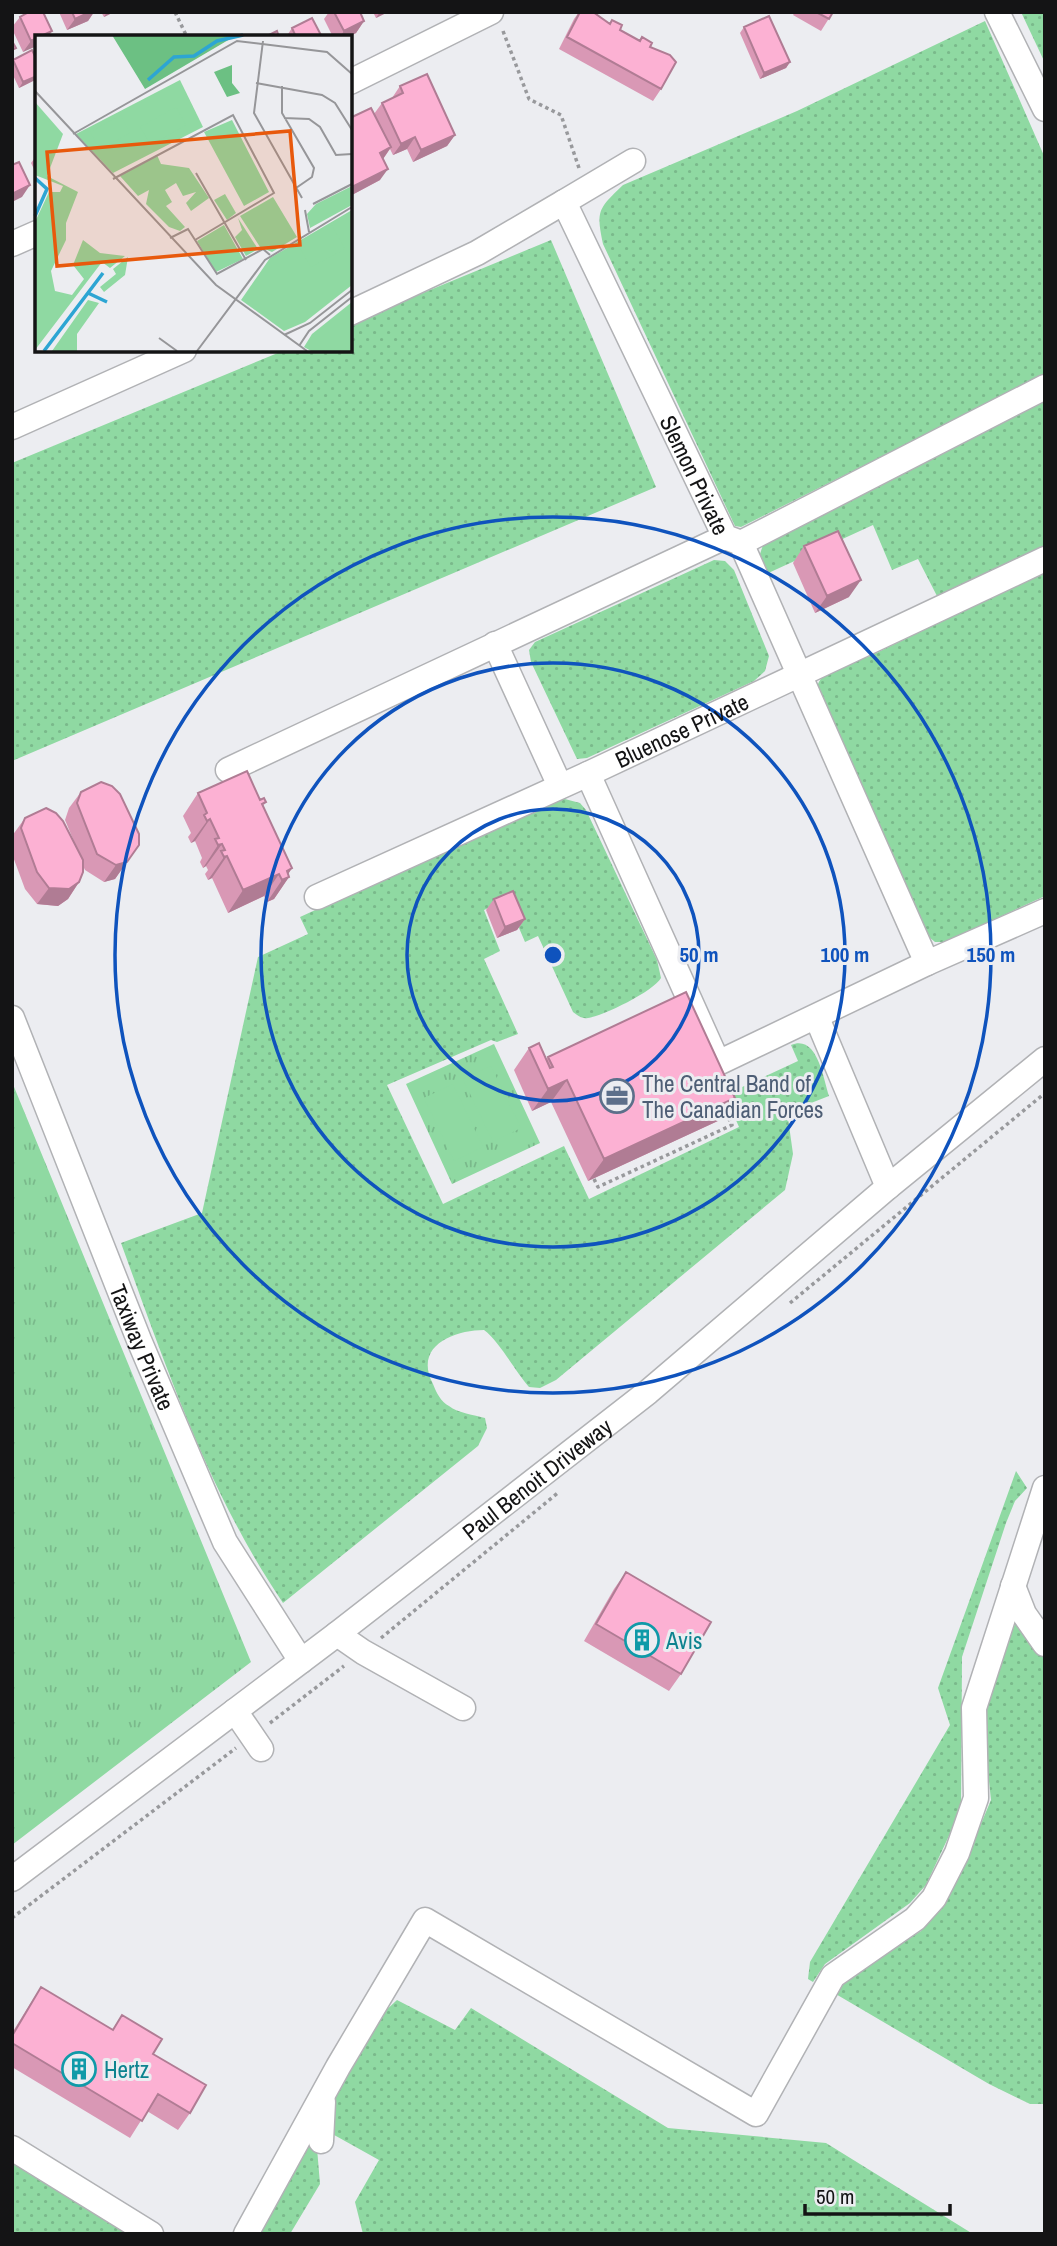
<svg xmlns="http://www.w3.org/2000/svg" width="1057" height="2246" font-family="'Archivo Narrow',sans-serif">
	<style>
		.grass { fill: url(#grass-dots) }
		.park { fill: url(#park-tufts) }
		.pitch { fill: #8fd9a2 }
		.lines { fill: none; stroke-linecap: round; stroke-linejoin: round }
		.minor-casing { stroke: #b1b2b5; stroke-width: 27 }
		.path { stroke: #98999c; stroke-width: 3.5; stroke-dasharray: 3.5 3.5; stroke-linecap: butt }
		.minor { stroke: #fff; stroke-width: 24 }
		.wall { fill: #d998b5 }
		.shaded-wall { fill: #b07c94 }
		.building { fill: #fcb1d3; stroke: #b07c94; stroke-width: 2 }
		.ring { fill: none; stroke: #0f53bd; stroke-width: 3.5 }
		.labels { text-anchor: middle; dominant-baseline: central; stroke-width: 6; stroke-linejoin: round; paint-order: stroke }
		.street-label { font-size: 23px; fill: #141415; stroke: #ecedf1 }
		.service-label { font-size: 23px; fill: #4e5e75; stroke: #ecedf1; text-anchor: start }
		.culture-label { font-size: 23px; fill: #0d838f; stroke: #ecedf1; text-anchor: start }
		.inset-river { fill: none; stroke: #2da5d3; stroke-width: 3.5 }
		.inset-road { fill: none; stroke: #969699; stroke-width: 2 }
		.view { fill: #e8590c; fill-opacity: 0.15; stroke: #e8590c; stroke-width: 3.5 }
		.inset-edge { fill: none; stroke: #141415; stroke-width: 3.5 }
		.centre { fill: #0f53bd; stroke: #ecedf1; stroke-width: 3.5 }
		.ring-label { font-size: 21px; text-anchor: middle; font-weight: bold; fill: #0f53bd; stroke: #ecedf1; stroke-width: 6; stroke-linejoin: round; paint-order: stroke }
	</style>
	<defs>
		<pattern id="grass-dots" width="8" height="8" patternUnits="userSpaceOnUse" patternTransform="scale(1.75)"><rect width="8" height="8" fill="#8fd9a2"/><path d="M2 2h.1M6 6h.1" fill="none" stroke="#7ab98b" stroke-width="1.8" stroke-linecap="round"/></pattern>
		<pattern id="park-tufts" width="24" height="20" patternUnits="userSpaceOnUse" patternTransform="scale(1.75)"><rect width="24" height="20" fill="#8fd9a2"/><path d="M3 7l-1-3M5 7V3M7 7l1-3M15 17l-1-3M17 17v-4M19 17l1-3" fill="none" stroke="#7ab98b"/></pattern>
	</defs>
	<rect width="100%" height="100%" fill="#ecedf1"/>
	<path class="grass" d="M1021 12H1045V63Z
		M985 21 1045 158V375L741 527 735 526 603 244C596 211 598 209 623 185L797 111Z
		M551 240 656 487 12 761V463L285 350H350V323Z
		M1045 401V546L937 596 918 559 892 570 873 525 764 575 758 560 765 539Z
		M714 560 725 561 734 570 769 656 765 671 754 681 587 758 577 759 531 662 529 650 535 642Z
		M1045 571V896L945 942H935L929 937 816 690C821 667 848 661 868 657Z
		M561 798 580 803 586 810 657 960 661 978C654 991 603 1016 588 1018 582 1019 578 1016 573 1012L538 936 525 942 507 900 484 910 500 951 484 959 518 1034 497 1042 491 1040 387 1085 443 1204 564 1146 589 1199 739 1127 725 1095 798 1061 791 1045C817 1034 823 1077 829 1096L793 1110 788 1118 793 1154 785 1190 556 1380 540 1388 529 1387C515 1371 499 1341 484 1330 454 1330 413 1346 433 1384 436 1392 441 1402 449 1406 458 1413 474 1415 485 1418L487 1428 478 1446 283 1603C209 1494 166 1367 121 1243L202 1213 258 957 308 934 300 917Z
		M1016 1471 1027 1488 1015 1501 1006 1523 962 1657 961 1810 926 1885 910 1903 825 1964 813 1982 808 1979 810 1962 950 1725 938 1688Z
		M1017 1619 1045 1660V2104H1030L989 2084 834 1993 842 1979 921 1931 972 1845 991 1800 983 1725 992 1681Z
		M397 2000 455 2030 471 2008 668 2128 826 2143 973 2234H363L355 2202 379 2160 327 2131 317 2148 320 2184 290 2234H253L382 2014Z
		M12 2159 134 2234H12Z"/>
	<path class="park" d="M494 1044 540 1143 452 1184 406 1084Z
		M12 1082 251 1662 12 1845Z"/>
	<path class="pitch" d="M491 1066 521 1128 493 1142 463 1079Z
		M453 1084 483 1147 454 1161 424 1098Z"/>
	<g class="lines">
		<g class="minor-casing">
			<g id="minor">
				<path d="M997 12 1045 109"/>
				<path d="M350 82 491 12"/>
				<path d="M564 202 633 161"/>
				<path d="M12 244 37 233"/>
				<path id="s1" d="M350 313 477 253 564 202 725 537 741 543 927 963"/>
				<path d="M12 427 184 350"/>
				<path d="M741 543 1045 387"/>
				<path d="M495 644 560 786"/>
				<path d="M228 770 725 537"/>
				<path d="M588 774 718 1063 927 963 1045 911"/>
				<path id="s2" d="M317 897 588 774 1045 559"/>
				<path id="s3" d="M12 1018 139 1340 225 1542 301 1661"/>
				<path d="M817 1018 888 1187"/>
				<path d="M1013 1586 1024 1614 1045 1644"/>
				<path d="M337 1634 363 1652 463 1708"/>
				<path d="M235 1711 261 1749"/>
				<path id="s4" d="M12 1879 337 1634 648 1392 888 1187 1045 1059"/>
				<path d="M321 2141 323 2102"/>
				<path d="M12 2148 151 2234"/>
				<path d="M246 2234 338 2067 425 1920 756 2114 833 1976 915 1919 934 1898 957 1853 976 1798 974 1708 1045 1488"/>
			</g>
		</g>
		<path class="path" d="M175 12 187 37
			M503 31 529 99 561 115 579 168
			M594 1179 598 1187 732 1125 725 1111
			M790 1303 1045 1093
			M381 1638 559 1492
			M270 1723 344 1666
			M12 1918 236 1748"/>
		<use href="#minor" class="minor"/>
	</g>
	<path class="wall" d="M59 12H94L88 21 67 30Z
		M101 12H114L104 17Z
		M329 12H360L364 21 356 33 348 37H333L324 19Z
		M373 12H388L376 18Z
		M579 12H593L620 30 650 47 661 89 653 101 559 49 574 19Z
		M795 12H833L821 31 793 15Z
		M20 17 52 31 23 52 12 29V27Z
		M744 27 790 62 786 68 760 79 740 33Z
		M292 28 322 37H286Z
		M32 50 37 79 19 88 12 73V61Z
		M400 86 455 135 447 146 413 162 407 149 393 155 390 149 383 159 380 180 350 196V118L374 114 382 103 392 98Z
		M37 155V175L31 163Z
		M804 546 849 597 815 613 793 563Z
		M81 792 139 845 115 879 104 882 85 870 83 866 79 882 68 899 58 906 37 904 25 889 12 854V836L25 818 75 844 65 820 69 808Z
		M198 793 266 802 263 806 292 868 288 874 289 877 274 899 267 902 264 896 228 913 212 878 208 880 205 874 208 870 206 866 203 868 200 862 202 858 195 841 191 843 188 837 191 833 183 816Z
		M494 899 525 919 517 930 497 938 486 910Z
		M529 1048 546 1060 548 1057 735 1098 720 1120 588 1181 551 1102 532 1111 514 1070Z
		M626 1572 681 1674 669 1691 584 1641 614 1589Z
		M41 1987 112 2030 122 2015 153 2054 190 2113 178 2130 147 2111 130 2138 12 2067V2033L30 2004Z"/>
	<path class="shaded-wall" d="M90 12H94L88 21 67 30 75 19Z
		M107 12H114L104 17Z
		M380 12H388L376 18Z
		M364 21 356 33 348 37H340L344 31Z
		M52 31 48 37H39Z
		M37 38V46L23 52 31 41Z
		M790 62 786 68 760 79 764 73Z
		M37 76V79L19 88 23 82Z
		M455 135 447 146 413 162 421 150Z
		M415 137 407 149 393 155 401 144Z
		M391 147 383 159 372 165 380 153Z
		M388 169 380 180 350 196V191L352 187Z
		M30 185 22 197 12 202V194Z
		M861 580 849 597 815 613 827 596Z
		M210 819 195 841 191 843 207 821Z
		M222 844 206 866 203 868 218 845Z
		M139 845 115 879 104 882 116 865Z
		M227 856 212 878 208 880 224 857Z
		M292 868 285 879 289 877 274 899 267 902 282 880 287 871Z
		M279 874 264 896 228 913 243 890Z
		M79 882 68 899 58 906 37 904 49 888Z
		M525 919 517 930 497 938 505 927Z
		M567 1080 551 1102 532 1111 548 1089Z
		M735 1098 720 1120 588 1181 604 1159Z"/>
	<path class="building" d="M29 12H43L52 31 39 37H37V38L31 41 20 17Z
		M72 12H90L75 19Z
		M334 12H360L364 21 344 31Z
		M580 12H593L610 24 612 20 622 25 620 30 640 41 642 37 652 43 650 47 670 55 676 62 661 89 567 37Z
		M816 12H833L829 19Z
		M769 16 790 62 764 73 744 27Z
		M312 18 322 37H296L292 28Z
		M277 31 279 37H265Z
		M12 41 16 48 12 50Z
		M32 50 37 60V76L23 82 13 60Z
		M427 74 455 135 421 150 415 137 401 144 382 103 403 93 400 86Z
		M371 108 391 147 380 153 388 169 352 187 350 183V118Z
		M19 162 30 185 12 194V165Z
		M838 531 861 580 827 596 804 546Z
		M247 771 260 800 264 798 266 802 262 804 292 868 287 871 289 877 282 880 279 874 243 890 227 856 224 857 221 851 225 850 222 844 218 845 215 839 219 838 210 819 207 821 204 815 207 813 198 793Z
		M101 782 112 786 120 794 139 834V845L127 862 116 865 97 854 77 803 81 792Z
		M46 808 56 813 63 821 83 860V872L79 882 69 889 49 888 37 872 21 828 25 818Z
		M513 891 525 919 505 927 494 899Z
		M686 992 735 1098 604 1159 567 1080 548 1089 529 1048 539 1043 550 1068 553 1067 548 1057Z
		M626 1572 711 1622 681 1674 596 1624Z
		M41 1987 113 2030 122 2015 162 2039 153 2054 206 2085 190 2113 158 2094 142 2121 12 2043V2036Z"/>
	<g class="ring">
		<circle cx="553" cy="955" r="146"/>
		<circle cx="553" cy="955" r="292"/>
		<circle cx="553" cy="955" r="438"/>
	</g>
	<defs>
		<g id="office-ring" transform="scale(1.75)"><circle r="9.5" fill="#ecedf1" stroke="#5c6f8a" stroke-width="1.5"/><path d="M-6-3h4V-5.5h4V-3h4V5H-6ZM-1-4.5V-3h2v-1.5ZM-6 0V1H6V0Z" fill="#5c6f8a"/></g>
		<g id="building-ring" transform="scale(1.75)"><circle r="9.5" fill="#ecedf1" stroke="#0f9aa8" stroke-width="1.5"/><path d="M-4-6H4V6H1V3H-1V6H-4ZM-2.5-4.3h1.7v1.8h-1.7ZM.8-4.3h1.7v1.8H.8ZM-2.5-1h1.7V.8h-1.7ZM.8-1h1.7V.8H.8Z" fill="#0f9aa8"/></g>
	</defs>
	<g fill-rule="evenodd">
		<use href="#office-ring" x="617" y="1096"/>
		<use href="#building-ring" x="642" y="1640"/>
		<use href="#building-ring" x="79" y="2069"/>
	</g>
	<g class="labels">
		<g class="street-label">
			<text stroke="none"><textPath href="#s1" startOffset="544">Slemon Private</textPath></text>
			<text stroke="none"><textPath href="#s2" startOffset="401">Bluenose Private</textPath></text>
			<text stroke="none"><textPath href="#s3" startOffset="354">Taxiway Private</textPath></text>
			<text stroke="none"><textPath href="#s4" startOffset="660">Paul Benoit Driveway</textPath></text>
		</g>
		<g class="service-label">
			<text x="642" y="1083">The Central Band of<tspan x="642" dy="26">The Canadian Forces</tspan></text>
		</g>
		<g class="culture-label">
			<text x="666" y="1640">Avis</text>
			<text x="104" y="2069">Hertz</text>
		</g>
	</g>
	<g transform="translate(35 35)">
		<rect width="317" height="317" fill="#ecedf1"/>
		<path d="M0 67 28 99 12 141 43 157 31 188V205L16 236 20 256 37 260 49 244 38 230 48 205 65 218 90 221 75 233 67 227 0 315V187L14 157H25L28 151 0 140ZM197 85 234 157 209 171 169 97ZM122 120 126 129 154 133 174 163 156 176 151 168 161 157 148 161 141 148 130 155 137 167 131 171 150 192 145 196 134 192 111 169 114 155 103 161 85 141ZM317 151V170L275 193 272 179 281 169ZM190 159 201 178 192 185 179 165ZM238 162 262 202 237 217 225 212 205 181ZM317 175V250L270 287 249 296 206 265 235 223ZM203 183 223 214 211 221 200 202 207 195ZM189 190 208 224 181 237 162 206ZM93 222 90 240 69 257 65 252 81 239 78 234ZM53 265 64 268 42 299V316H17ZM317 267V316H276L269 312 277 299Z" fill="#8fd9a2"/>
		<path d="M77 0H215L195 4 110 54ZM197 30V48L205 58 192 62 179 37Z" fill="#6cc083"/>
		<path d="M145 45 168 92 78 138 41 99Z" fill="#8fd9a2"/>
		<path d="M141 72 151 90 116 110 105 92ZM86 80 95 98 65 114 55 97ZM296 189 310 214 276 232 262 208Z" fill="#8fd9a2"/>
		<path class="inset-river" d="M113 45 139 22 159 21 182 6 208 0M0 143 12 154 0 181M53 258 72 267M9 316 68 238"/>
		<path class="inset-road" d="M228 6 219 78 267 163M221 48 287 60 300 68 317 95M247 51V78L279 133 277 142 261 153M0 56 181 250 272 316M249 83 274 84 285 92 301 120 317 119M38 99 202 6 292 17 317 39M161 138 211 225M78 144 198 80 239 158 160 205M278 169 317 149M270 175 274 197M135 203 153 194 182 239 228 214 235 220M249 300 275 288 317 255M124 303 142 316M264 311 274 296 317 262M162 316 230 225 317 172"/>
		<path class="view" d="M255 96 265 210 22 231 12 117Z"/>
		<rect width="317" height="317" class="inset-edge"/>
	</g>
	<circle cx="553" cy="955" r="10" class="centre"/>
	<g class="ring-label">
		<text x="699" y="962">50 m</text>
		<text x="845" y="962">100 m</text>
		<text x="991" y="962">150 m</text>
	</g>
	<rect width="1057" height="2246" fill="none" stroke="#141415" stroke-width="28"/>
	<path d="M805 2204v10h145v-10" fill="none" stroke="#141415" stroke-width="3.5"/>
	<text x="816" y="2204" font-size="21" fill="#141415" stroke="#ecedf1" stroke-width="5" paint-order="stroke">50 m</text>
</svg>
